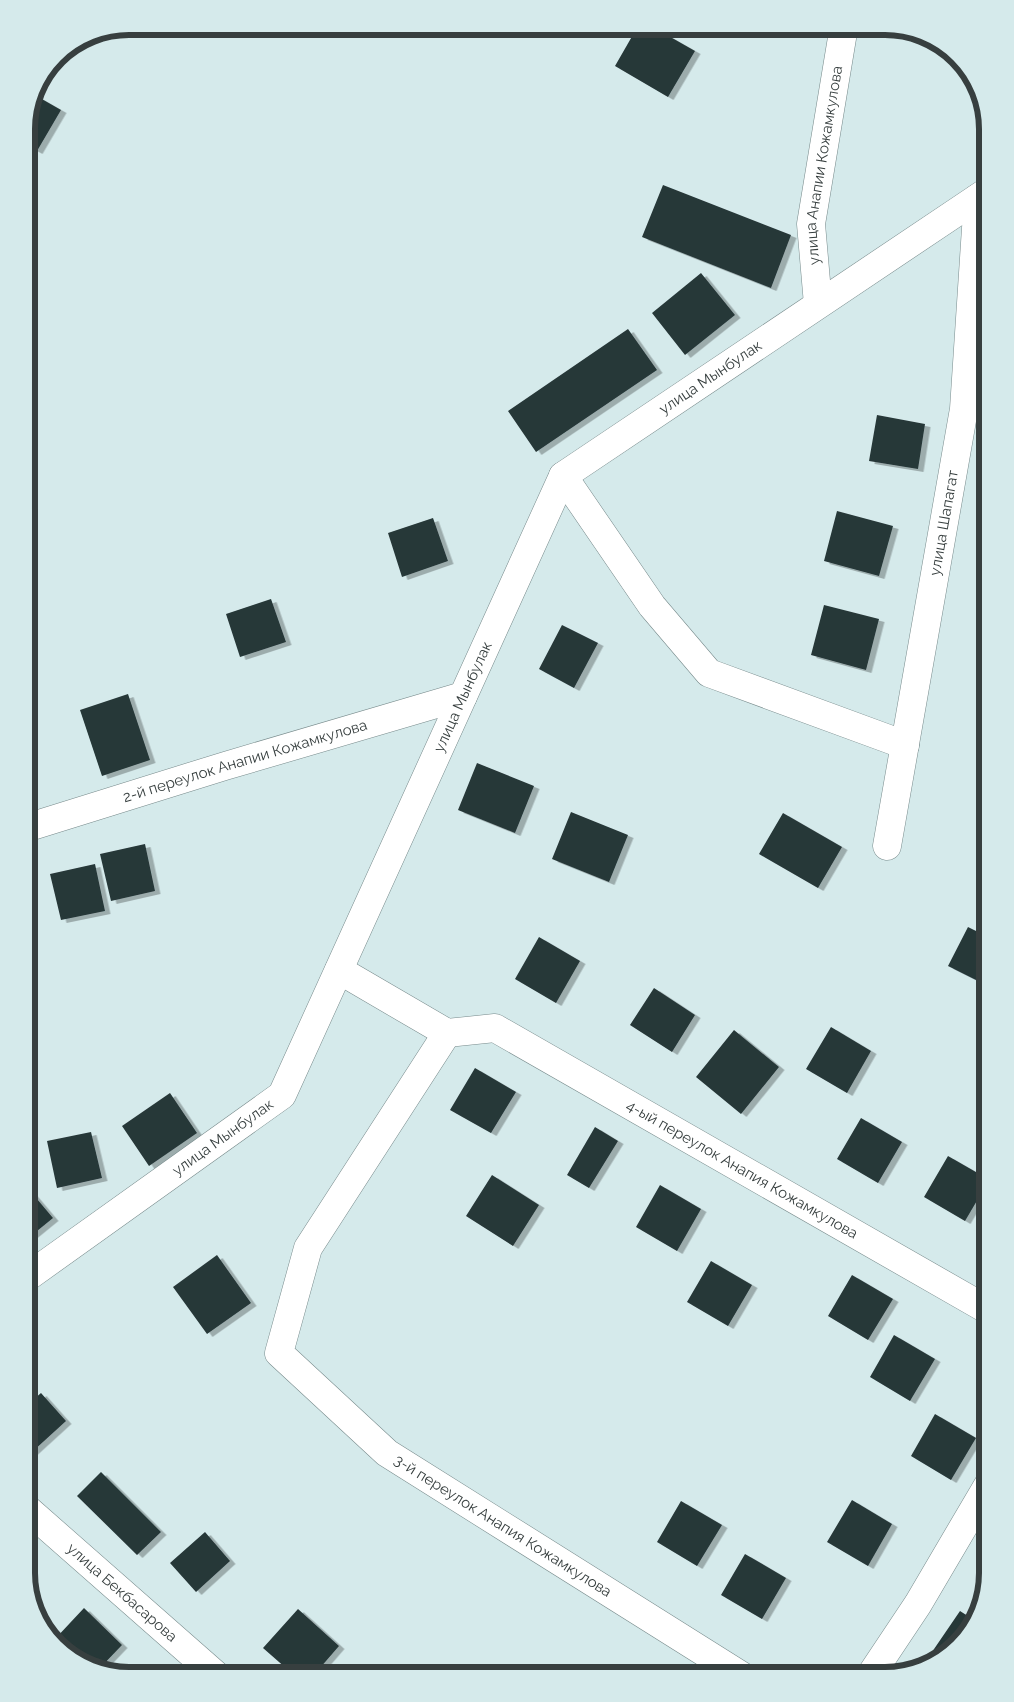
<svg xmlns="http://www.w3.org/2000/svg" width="1014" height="1702" font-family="Raleway,sans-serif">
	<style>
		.building { fill: #273738; filter: url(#shadow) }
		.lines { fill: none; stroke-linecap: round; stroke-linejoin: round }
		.minor-casing { stroke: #778a8b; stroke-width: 29 }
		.minor { stroke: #fff; stroke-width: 28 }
		.labels { text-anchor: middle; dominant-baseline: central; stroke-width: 5; stroke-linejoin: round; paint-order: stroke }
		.street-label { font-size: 15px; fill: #373f3f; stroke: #d5eaeb }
		.rim { fill: none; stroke: #373f3f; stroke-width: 6 }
	</style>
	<defs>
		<filter id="shadow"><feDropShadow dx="5.5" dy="3" stdDeviation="0" flood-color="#0004"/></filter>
	</defs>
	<rect width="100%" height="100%" fill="#d5eaeb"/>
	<path class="building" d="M638 26H651L695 51 668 97 615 66Z
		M33 94 61 110 37 151 26 145V123Z
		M663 185 791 235 771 288 642 237Z
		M701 273 735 315 685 355 652 313Z
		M628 329 657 370 536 452 508 411Z
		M877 415 925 424 918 469 869 461Z
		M837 511 893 526 879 576 824 561Z
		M433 518 448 561 402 577 388 533Z
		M271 599 286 642 240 657 226 614Z
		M824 605 879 619 866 670 811 655Z
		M562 625 598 643 574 688 539 669Z
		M128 694 150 760 102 776 80 710Z
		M477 763 534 786 515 833 458 810Z
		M571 812 628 835 609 882 552 859Z
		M783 813 842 847 818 888 759 854Z
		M145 844 155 891 111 901 100 854Z
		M95 864 105 911 61 920 50 874Z
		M968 927 988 937V986L948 966Z
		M539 937 580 961 556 1003 515 979Z
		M654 988 695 1015 672 1052 630 1025Z
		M831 1027 871 1051 847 1093 806 1069Z
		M734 1030 779 1067 741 1114 696 1077Z
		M475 1068 516 1092 491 1133 450 1110Z
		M170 1093 197 1133 149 1166 122 1126Z
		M861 1118 902 1142 878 1183 837 1159Z
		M595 1127 618 1141 589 1188 567 1175Z
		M91 1132 102 1178 57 1188 47 1141Z
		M948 1156 988 1179V1182L965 1221 924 1197Z
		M492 1175 539 1205 513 1246 466 1216Z
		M660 1185 701 1209 677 1251 636 1227Z
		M26 1186 53 1218 26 1240Z
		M217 1255 251 1303 207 1334 173 1287Z
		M711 1261 752 1285 728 1326 687 1302Z
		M852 1275 893 1299 868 1340 828 1316Z
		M894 1335 935 1359 910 1401 870 1377Z
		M41 1393 66 1421 32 1452 26 1446V1406Z
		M935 1414 976 1438 951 1480 911 1456Z
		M101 1472 161 1532 137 1555 77 1496Z
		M852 1500 892 1524 868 1566 827 1542Z
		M681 1501 722 1525 697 1566 657 1542Z
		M205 1532 230 1561 196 1592 170 1563Z
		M745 1554 786 1578 762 1619 721 1595Z
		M84 1608 122 1645 100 1668 72 1658 55 1639Z
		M298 1609 339 1646 313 1676H295L263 1648Z
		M960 1611 974 1620 971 1630 939 1657 932 1652Z"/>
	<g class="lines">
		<g class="minor-casing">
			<g id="minor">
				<path id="s1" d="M818 304 811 224 844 26"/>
				<path d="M563 476 652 606 709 673 905 745"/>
				<path id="s2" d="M26 828 225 766 463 696"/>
				<path id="s3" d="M887 846 964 409 978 198"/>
				<path id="s4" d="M339 970 447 1033 495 1028 988 1310"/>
				<path id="s5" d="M447 1033 308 1248 279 1353 387 1453 742 1676"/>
				<path id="s6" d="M26 1278 282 1095 563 476 988 191"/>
				<path id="s7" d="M26 1508 217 1676"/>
				<path d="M870 1676 918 1604 988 1485"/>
			</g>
		</g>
		<use href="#minor" class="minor"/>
	</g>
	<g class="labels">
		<g class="street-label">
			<text stroke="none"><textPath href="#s1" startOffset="140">улица Анапии Кожамкулова</textPath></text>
			<text stroke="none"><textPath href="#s6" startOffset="1172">улица Мынбулак</textPath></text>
			<text stroke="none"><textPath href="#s3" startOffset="328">улица Шапагат</textPath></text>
			<text stroke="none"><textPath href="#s6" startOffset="752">улица Мынбулак</textPath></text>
			<text stroke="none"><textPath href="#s2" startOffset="229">2-й переулок Анапии Кожамкулова</textPath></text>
			<text stroke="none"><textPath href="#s6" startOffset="242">улица Мынбулак</textPath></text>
			<text stroke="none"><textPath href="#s4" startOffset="458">4-ый переулок Анапия Кожамкулова</textPath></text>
			<text stroke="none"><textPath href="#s5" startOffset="649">3-й переулок Анапия Кожамкулова</textPath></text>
			<text stroke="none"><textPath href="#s7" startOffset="128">улица Бекбасарова</textPath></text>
		</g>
	</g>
	<path d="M0 0H1014V1702H0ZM129 35H885A94 94 0 0 1 979 129V1573A94 94 0 0 1 885 1667H129A94 94 0 0 1 35 1573V129A94 94 0 0 1 129 35Z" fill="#d5eaeb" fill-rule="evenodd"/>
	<path class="rim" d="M129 35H885A94 94 0 0 1 979 129V1573A94 94 0 0 1 885 1667H129A94 94 0 0 1 35 1573V129A94 94 0 0 1 129 35Z"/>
</svg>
